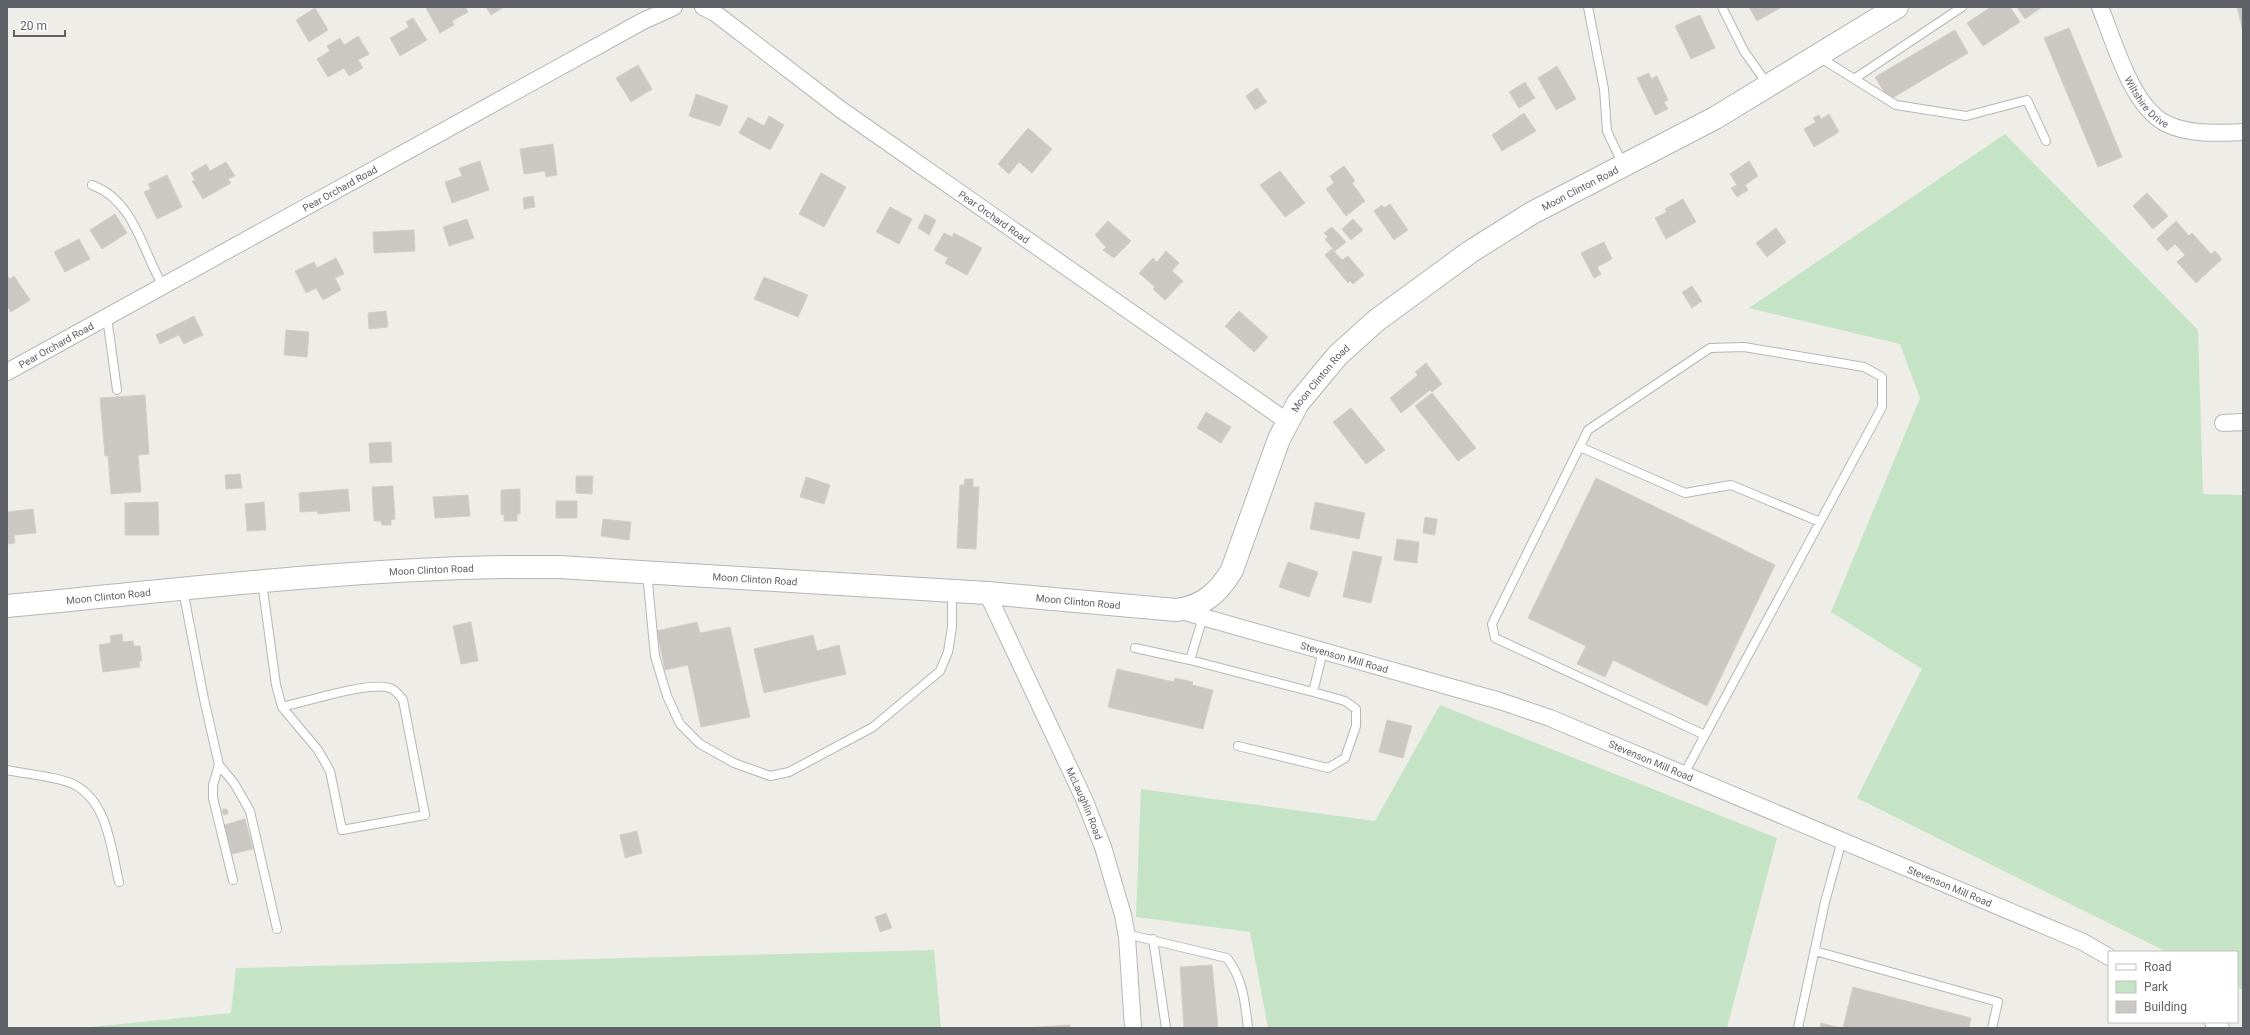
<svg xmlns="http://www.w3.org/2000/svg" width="2250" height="1035" font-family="Roboto,sans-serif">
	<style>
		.green { fill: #c5e4c5 }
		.building { fill: #cbc8c4; stroke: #d3cfc5 }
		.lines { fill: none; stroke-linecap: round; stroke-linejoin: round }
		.lane-casing { stroke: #b4b6ba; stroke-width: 10 }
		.street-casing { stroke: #b4b6ba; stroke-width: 18 }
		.secondary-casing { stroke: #b3b5ba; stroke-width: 24 }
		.lane { stroke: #fff; stroke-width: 8 }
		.street { stroke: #fff; stroke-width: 16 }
		.secondary { stroke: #fff; stroke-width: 22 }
		.labels { text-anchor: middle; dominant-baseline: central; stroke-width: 3.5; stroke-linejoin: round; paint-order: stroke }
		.street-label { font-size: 10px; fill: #5e6166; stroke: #fff }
	</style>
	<rect width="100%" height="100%" fill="#efede7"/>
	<path class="green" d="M2005 134 2198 330 2203 494 2243 495V990L2237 987V952H2167L1857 798 1922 669 1831 612 1920 398 1900 344 1749 308Z
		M1440 705 1777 838 1727 1028H1268L1250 932 1136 917 1141 789 1375 821Z
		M934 950 941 1028H81L231 1013 236 968Z"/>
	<path class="building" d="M428 7H465L468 12 452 21 454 25 440 33 426 8Z
		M486 7H504L491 15Z
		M1749 7H1782L1757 21Z
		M1991 7H2010L2020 22 1983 46 1967 23Z
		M2017 7H2042L2025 19Z
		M2237 7H2243V32Z
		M315 8 328 30 309 42 296 20Z
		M1700 15 1715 48 1691 59 1675 26Z
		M413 18 427 40 400 56 390 38 409 27 406 22Z
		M2069 28 2122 157 2098 167 2044 38Z
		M1955 30 1968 53 1889 100 1875 77Z
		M358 36 369 54 358 60 363 68 349 76 344 68 328 77 317 59 330 51 327 46 340 38 344 45Z
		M638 65 652 89 631 102 616 78Z
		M1557 66 1576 99 1556 110 1538 78Z
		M1649 73 1651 79 1657 76 1668 100 1664 102 1668 109 1655 115 1637 78Z
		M1525 82 1535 98 1519 108 1509 92Z
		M1257 88 1267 102 1255 110 1246 96Z
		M696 94 728 106 720 126 689 116Z
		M1524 113 1536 131 1502 151 1492 135Z
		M1829 114 1839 132 1814 147 1804 129 1816 122 1813 118 1819 115 1821 119Z
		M769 116 784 125 770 150 739 133 748 117 764 126Z
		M1028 128 1052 149 1032 173 1019 162 1009 174 998 164Z
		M553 144 557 175 546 177 545 171 524 174 520 149Z
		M480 161 489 190 452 203 445 182 462 176 459 168Z
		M1749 161 1758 176 1745 185 1748 190 1737 197 1731 188 1737 185 1730 174Z
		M226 162 235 176 228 179 231 183 203 199 192 181 195 180 191 173 206 164 210 171Z
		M1344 166 1355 181 1352 183 1365 201 1346 216 1326 189 1334 183 1330 176Z
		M1280 171 1305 203 1285 217 1260 185Z
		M821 173 846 187 824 227 799 214Z
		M167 175 182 207 157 219 144 192 151 189 148 184Z
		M2147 193 2168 216 2153 229 2133 206Z
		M533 196 535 207 524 209 523 198Z
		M1683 199 1696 222 1666 239 1655 218 1667 212 1665 209Z
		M1390 204 1408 230 1394 240 1374 211 1382 205 1384 208Z
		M890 207 912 219 899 244 876 232Z
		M115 214 127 233 102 249 90 230Z
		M925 214 936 220 929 235 918 228Z
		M467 219 474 238 449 246 443 227Z
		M1353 219 1363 230 1351 240 1342 229Z
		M1108 221 1131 241 1114 258 1103 250 1106 247 1095 235Z
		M2176 221 2189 236 2192 233 2211 254 2215 251 2222 259 2196 283 2177 262 2185 255 2175 244 2167 251 2157 239Z
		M1332 227 1346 242 1335 251 1325 239 1328 237 1324 233Z
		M1776 228 1786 242 1767 257 1756 243Z
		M414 230 415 251 374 253 373 232Z
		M944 233 952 237 954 233 982 248 967 275 945 263 948 258 934 250Z
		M79 239 90 259 65 272 54 252Z
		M1604 242 1612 259 1597 267 1601 274 1594 278 1581 253Z
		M1332 249 1342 260 1348 256 1364 275 1353 284 1350 281 1348 283 1325 255Z
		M1166 251 1179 263 1172 271 1183 281 1165 300 1153 289 1155 287 1139 273 1153 258 1157 262Z
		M336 258 344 274 335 278 341 290 323 300 316 288 306 293 295 271 314 262 317 268Z
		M7 275 10 279 14 276 30 300 11 312 7 306Z
		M764 277 808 295 798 317 754 299Z
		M1692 286 1702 301 1692 308 1682 292Z
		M386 311 388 327 369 329 368 313Z
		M1239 311 1268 337 1254 352 1225 326Z
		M194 316 203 335 184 344 179 335 160 344 156 335Z
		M286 330 309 332 307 357 284 355Z
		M1426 363 1442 384 1432 392 1430 390 1401 413 1390 398 1418 375 1415 372Z
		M1432 393 1476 448 1458 461 1415 406Z
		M145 395 149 454 138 455 141 492 111 494 108 456H105L100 398Z
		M1351 408 1385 450 1366 464 1333 422Z
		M1206 412 1231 427 1221 443 1197 428Z
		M391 442 392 462 370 463 369 443Z
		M240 474 242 488 226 489 225 475Z
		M576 476H593L592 494 576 493Z
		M806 477 830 485 824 504 800 497Z
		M1596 478 1775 565 1707 706 1613 660 1605 677 1577 664 1586 646 1528 618Z
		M965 479H973V487H979L976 549 957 548 960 485H964Z
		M393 486 395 519 391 520V525H382L381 521H374L372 487Z
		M348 489 350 511 318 514 317 511 300 512 299 493Z
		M520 489V514H517V521H504V515L501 514V490Z
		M468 495 470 516 435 518 433 497Z
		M556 501H577V518H556Z
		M158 502 159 535H125V503Z
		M264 502 266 530 247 531 245 504Z
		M1315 502 1365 513 1359 539 1310 529Z
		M33 509 36 533 14 535 15 543 7 544V512Z
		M1425 517 1437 519 1435 535 1423 533Z
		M603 519 631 522 629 540 601 536Z
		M1397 539 1419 542 1417 563 1394 560Z
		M1353 551 1382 557 1371 603 1343 597Z
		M1288 562 1318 572 1309 597 1279 587Z
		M471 622 478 661 461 664 453 626Z
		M697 622 700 633 730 627 750 717 701 727 688 665 665 670 657 631Z
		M122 634 123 642 133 641 134 646H140L142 661H139L140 667 103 672 99 645 111 643 110 636Z
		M813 635 817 651 839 645 846 674 764 693 754 649Z
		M1117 669 1174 682 1175 678 1193 682 1192 685 1213 690 1203 729 1108 707Z
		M1387 720 1412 726 1403 758 1379 752Z
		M223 809H226L228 811V814L224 815 222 812Z
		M245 819 253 849 232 854 224 825Z
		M637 831 642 853 625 858 620 835Z
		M886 913 892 928 880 932 875 917Z
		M1212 965 1218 1028H1184L1180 967Z
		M1853 987 1971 1018 1969 1028H1843Z
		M1821 1023 1840 1028H1820Z
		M1070 1025V1028H1024Z"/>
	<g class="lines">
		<g class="lane-casing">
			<path id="lane" d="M1588 7 1604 89 1607 131 1623 165
				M1722 7 1744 51 1768 85
				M1819 57 1896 105 1966 116 2027 100 2046 141
				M1854 79 1962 7
				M92 185C135 201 142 251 163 286
				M107 317 117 390
				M1580 447 1685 493 1731 485 1820 522
				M647 573 655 656 667 696 680 724 700 744 734 763 770 776 789 772 873 727 940 671 948 652 952 627V592
				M262 582 276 685 282 707 318 750 330 771 342 830 425 815 403 700C399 695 396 690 390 688 369 681 305 702 282 707
				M183 590 204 699 219 765 234 783 250 811 277 929
				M1135 648 1190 660 1203 617
				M1190 660 1313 692 1323 651
				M1238 746 1328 768 1345 758 1356 726V709L1345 701 1313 692
				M219 765 213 785V798L233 880
				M7 770C25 774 61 777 75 785 108 803 111 849 119 882
				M1684 774 1882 407V377L1864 367 1744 347 1710 348 1588 430 1492 624 1495 638 1705 735
				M1126 934 1227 958C1243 979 1245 1002 1248 1028
				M1153 939 1166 1028
				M1815 951 1998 1002 1992 1028
				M1798 1028 1825 902 1842 840"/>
		</g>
		<g class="street-casing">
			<g id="street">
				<path id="s1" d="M703 7 715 13 840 109 1288 422"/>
				<path id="s2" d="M2100 7C2114 41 2131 105 2165 123 2188 135 2218 133 2243 132"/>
				<path id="s3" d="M7 372 643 21 674 7"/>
				<path d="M2223 423 2243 422"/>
				<path id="s4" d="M987 593 1084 799 1103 847 1123 915 1127 937 1133 1028"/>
				<path id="s5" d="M1178 610 1500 701 1550 718 2083 942 2109 957"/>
				<path d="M2213 1022 2221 1028"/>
			</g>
		</g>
		<g class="secondary-casing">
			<g id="secondary">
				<path id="s6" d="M7 606C190 589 374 565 559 567L987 593 1176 610C1203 607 1219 592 1232 570L1279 439 1298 403 1338 355 1377 320 1470 252 1532 213 1715 118 1897 7"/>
			</g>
		</g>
		<use href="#lane" class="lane"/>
		<use href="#street" class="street"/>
		<use href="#secondary" class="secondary"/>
	</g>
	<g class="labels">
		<g class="street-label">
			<text stroke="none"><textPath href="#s2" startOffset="107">Wiltshire Drive</textPath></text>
			<text stroke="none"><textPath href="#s3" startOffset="380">Pear Orchard Road</textPath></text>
			<text stroke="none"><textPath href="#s6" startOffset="1781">Moon Clinton Road</textPath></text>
			<text stroke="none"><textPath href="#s1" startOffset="359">Pear Orchard Road</textPath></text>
			<text stroke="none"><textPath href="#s3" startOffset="56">Pear Orchard Road</textPath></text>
			<text stroke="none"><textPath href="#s6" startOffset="1457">Moon Clinton Road</textPath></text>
			<text stroke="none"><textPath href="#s6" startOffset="426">Moon Clinton Road</textPath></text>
			<text stroke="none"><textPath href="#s6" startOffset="750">Moon Clinton Road</textPath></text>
			<text stroke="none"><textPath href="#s6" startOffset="102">Moon Clinton Road</textPath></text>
			<text stroke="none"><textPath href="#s6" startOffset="1074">Moon Clinton Road</textPath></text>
			<text stroke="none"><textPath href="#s5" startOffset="173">Stevenson Mill Road</textPath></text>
			<text stroke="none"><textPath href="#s5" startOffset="497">Stevenson Mill Road</textPath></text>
			<text stroke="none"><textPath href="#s4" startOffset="232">McLaughlin Road</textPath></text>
			<text stroke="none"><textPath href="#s5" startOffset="821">Stevenson Mill Road</textPath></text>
		</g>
	</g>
	<rect width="2250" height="1035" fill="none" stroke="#5e6166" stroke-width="16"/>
	<rect x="2108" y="951" width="130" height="72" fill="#ffffff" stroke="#bfc0c2"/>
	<rect x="2116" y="964" width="20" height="6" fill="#ffffff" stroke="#bfc0c2"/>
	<text x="2144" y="971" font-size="12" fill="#5e6166">Road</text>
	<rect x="2116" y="981" width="20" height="12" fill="#c5e4c5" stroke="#bfc0c2"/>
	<text x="2144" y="991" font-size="12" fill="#5e6166">Park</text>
	<rect x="2116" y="1001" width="20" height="12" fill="#cbc8c4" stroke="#bfc0c2"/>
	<text x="2144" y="1011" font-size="12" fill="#5e6166">Building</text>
	<path d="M14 30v6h51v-6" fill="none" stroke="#5e6166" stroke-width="2"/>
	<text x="20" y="30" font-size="12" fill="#5e6166" stroke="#ffffff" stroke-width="3" paint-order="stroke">20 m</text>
</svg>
